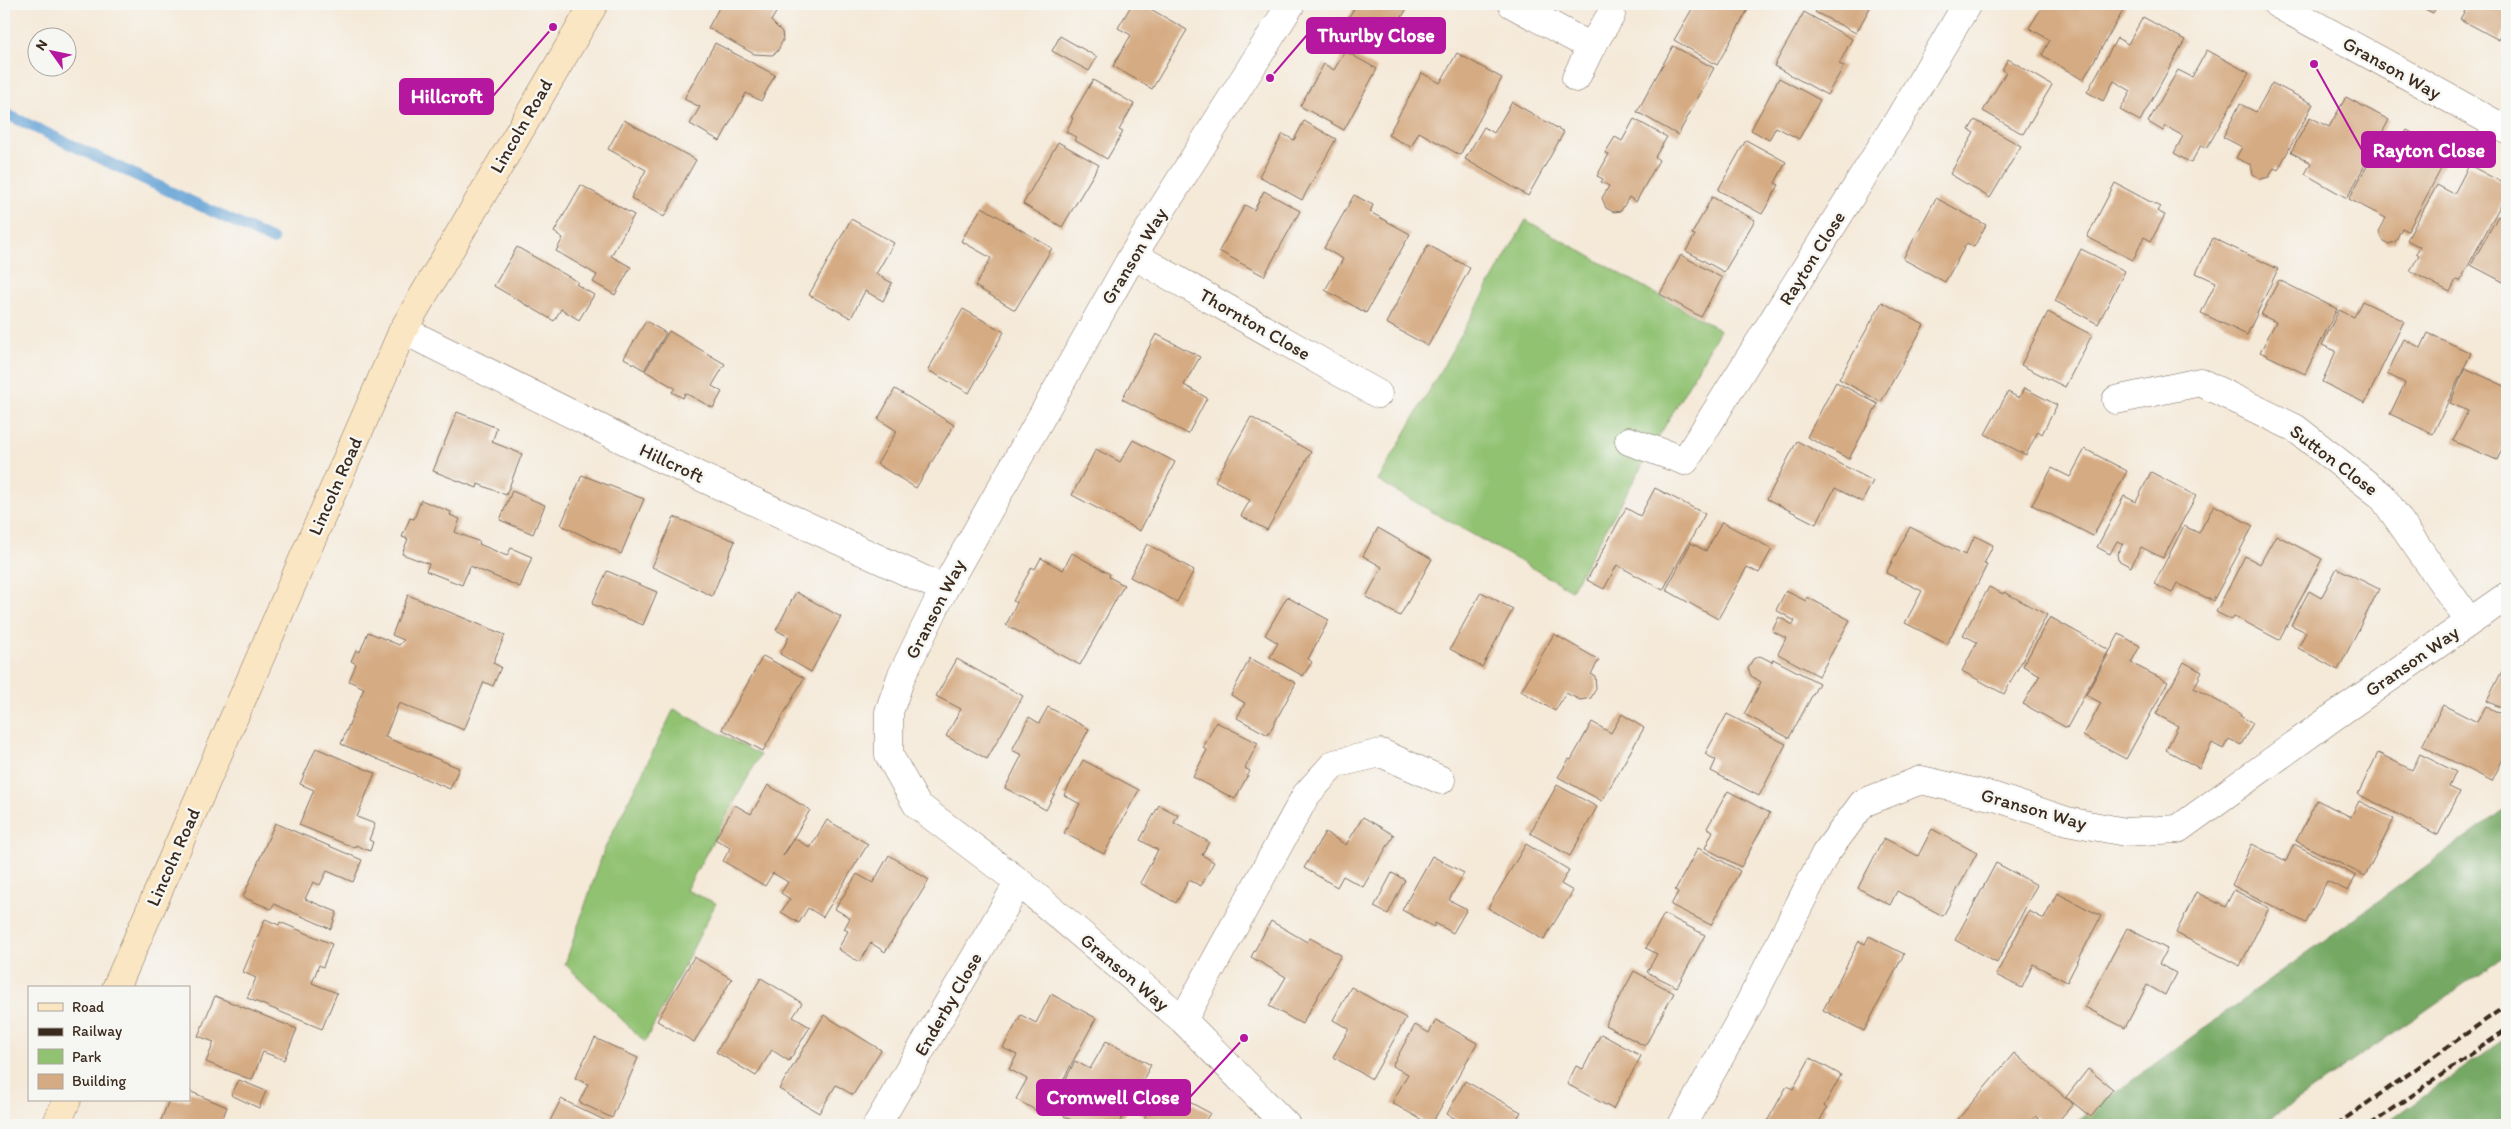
<svg xmlns="http://www.w3.org/2000/svg" width="2511" height="1129" font-family="Itim,sans-serif">
	<style>
		.green { fill: #91c272; stroke: #667648 }
		.forest { fill: #74a864; stroke: #586941 }
		.lines { fill: none; stroke-linecap: round; stroke-linejoin: round }
		.stream { stroke: #64a2d5; stroke-width: 11 }
		.building { fill: #d5ab83 }
		.street-casing { stroke: #7c6d5f; stroke-width: 29 }
		.secondary-casing { stroke: #7c6d5f; stroke-width: 29 }
		.street { stroke: #fff; stroke-width: 28 }
		.secondary { stroke: #fbe6c4; stroke-width: 28 }
		.rail { stroke: #3b2a1e; stroke-width: 4; stroke-dasharray: 8 4; stroke-linecap: butt }
		.labels { text-anchor: middle; dominant-baseline: central; stroke-width: 5; stroke-linejoin: round; paint-order: stroke }
		.street-label { font-size: 19px; fill: #3b2a1e; stroke: #f6f6f2 }
		.leader { fill: none; stroke: #b5179e; stroke-width: 2 }
		.callout-dot { fill: #b5179e; stroke: #f6f6f2; stroke-width: 2 }
		.callout { fill: #b5179e; stroke: #b5179e; stroke-width: 2 }
		.callout-label { font-size: 20px; text-anchor: middle; font-weight: bold; fill: #fff }
	</style>
	<rect width="100%" height="100%" fill="#f6f6f2"/>
	<filter id="ink" filterUnits="userSpaceOnUse"><feTurbulence type="fractalNoise" baseFrequency=".02" numOctaves="2"/><feDisplacementMap in="SourceGraphic" scale="10" xChannelSelector="R" yChannelSelector="G"/><feConvolveMatrix kernelMatrix="1 2 1 2 8 2 1 2 1" color-interpolation-filters="sRGB"/></filter>
	<filter id="wash" filterUnits="userSpaceOnUse"><feTurbulence type="fractalNoise" baseFrequency=".0096" numOctaves="4" result="noise"/><feDisplacementMap in="SourceGraphic" scale="20" xChannelSelector="R" yChannelSelector="G"/><feGaussianBlur stdDeviation="1.12" result="paint"/><feColorMatrix in="noise" values="0 0 0 0 0 0 0 0 0 0 0 0 0 0 0 0 0 1.4 0 .05"/><feComposite in="paint" operator="in"/></filter>
	<g filter="url(#wash)">
		<rect width="100%" height="100%" fill="#f5e9d8"/>
		<path class="green" d="M1526 220 1720 330 1571 590 1378 481Z
			M674 709 760 755 686 890 716 903 645 1042 565 964 604 850Z"/>
		<path class="forest" d="M2507 807V954L2261 1125H2071Z
			M2507 1037V1125H2384Z"/>
		<g class="lines">
			<path class="stream" d="M4 113 273 240"/>
		</g>
		<g id="blocks">
			<path class="building" d="M721 4H781L771 21 782 32 783 40 777 52 772 55 754 54 708 28Z
				M1132 4H1142L1187 30 1152 89 1113 66 1131 35 1118 28Z
				M1357 4H1409L1388 44 1378 39 1370 53 1337 35Z
				M1695 4H1751L1717 65 1674 40Z
				M1820 4H1872L1856 33 1815 12Z
				M2044 4H2127L2083 80 2042 55 2050 40 2029 28Z
				M2414 4H2438L2433 13Z
				M2469 4H2507V25L2499 40 2460 19Z
				M1804 12 1852 39 1839 64 1844 66 1827 95 1774 66Z
				M2143 17 2185 40 2140 121 2120 110 2131 91 2114 81 2103 101 2087 92 2117 38 2128 44Z
				M1060 36 1097 57 1089 71 1052 51Z
				M715 43 775 75 761 101 746 93 720 141 690 124 700 107 684 99Z
				M1673 46 1714 68 1678 135 1637 112Z
				M2207 50 2249 73 2207 148 2201 145 2191 163 2174 153 2183 136 2165 126 2163 131 2148 122 2178 70 2192 77Z
				M1345 51 1377 69 1344 130 1300 106 1324 64 1334 70Z
				M1457 53 1502 78 1460 155 1419 132 1411 147 1388 135 1422 73 1440 83Z
				M2008 59 2052 85 2023 134 1983 111 2006 72 2002 70Z
				M1779 78 1820 100 1799 139 1776 127 1769 140 1751 130Z
				M1093 80 1134 104 1119 130 1123 132 1107 159 1074 140 1076 137 1066 132 1073 118 1071 117Z
				M2272 83 2313 104 2278 170 2274 168 2269 177 2261 179 2253 174 2251 165 2236 158 2242 147 2223 137 2240 104 2256 112Z
				M2346 97 2389 120 2347 198 2305 174 2311 163 2291 152 2310 117 2329 127Z
				M1512 102 1564 132 1528 196 1465 159 1484 127 1494 133Z
				M1634 119 1667 137 1655 157 1659 160 1636 202 1629 197 1621 211 1614 212 1606 208 1602 198 1609 186 1601 182 1603 179 1597 176 1609 154 1605 153 1615 137 1622 141Z
				M624 120 696 160 664 217 631 198 646 170 608 149Z
				M1975 120 2021 146 1990 198 1950 174 1974 133 1969 130Z
				M1304 121 1336 139 1302 200 1259 176 1283 134 1294 140Z
				M2407 130 2449 154 2408 231 2402 228 2395 242 2388 244 2383 240 2379 232 2386 218 2349 199 2375 150 2391 159Z
				M1746 140 1786 162 1775 183 1779 185 1762 214 1718 190Z
				M1058 142 1099 165 1062 227 1023 204Z
				M2469 165 2507 185V193L2460 281 2456 280 2450 292 2410 271 2419 255 2416 253 2420 247 2407 240 2437 185 2454 194Z
				M2115 183 2160 207 2157 211 2165 215 2151 241 2144 237 2133 260 2087 237Z
				M581 185 634 215 611 256 631 267 615 295 593 282 597 275 556 251 563 238 554 232Z
				M1264 191 1300 211 1264 276 1219 251 1245 205 1254 210Z
				M1354 195 1373 205 1370 212 1410 234 1366 313 1325 290 1343 259 1324 248Z
				M1712 197 1755 220 1724 272 1686 251 1695 235 1692 234Z
				M1936 198 1986 225 1974 247 1967 243 1945 282 1903 259Z
				M982 207 1052 248 1015 310 975 286 991 258 961 241Z
				M2498 216 2507 221V284L2471 265Z
				M851 219 894 243 876 274 892 283 883 301 865 291 851 318 809 295Z
				M2213 238 2278 269 2247 335 2201 313 2216 282 2196 273Z
				M1428 245 1470 268 1428 346 1386 323Z
				M517 247 578 282 576 284 594 295 579 320 561 309 554 321 494 286Z
				M2081 249 2125 271 2098 324 2055 301Z
				M1681 255 1722 278 1701 317 1660 294Z
				M2279 280 2337 309 2305 374 2260 352 2276 322 2261 315Z
				M2362 301 2404 321 2365 403 2322 382 2336 351 2322 345 2339 310 2354 317Z
				M1882 302 1924 325 1881 402 1839 379Z
				M963 309 1004 332 969 393 928 370Z
				M2048 312 2092 335 2065 387 2021 365Z
				M646 321 666 333 644 370 624 358Z
				M669 331 725 364 712 386 722 392 713 408 685 393 683 398 672 392 675 388 645 371Z
				M2428 333 2471 353 2433 434 2390 414 2405 383 2387 374 2404 339 2421 348Z
				M1156 334 1200 357 1184 385 1207 398 1188 434 1122 399Z
				M2465 368 2507 387V438L2497 460 2453 441 2468 411 2450 403Z
				M1836 382 1878 404 1849 459 1807 437Z
				M2024 388 2057 405 2042 434 2038 431 2026 455 1985 434 2008 392 2019 398Z
				M895 389 954 425 916 488 877 464 897 431 878 419Z
				M457 412 497 428 492 442 522 454 506 495 478 484 477 488 433 471Z
				M1251 417 1311 452 1267 530 1241 516 1250 500 1215 481Z
				M1133 440 1175 462 1140 531 1072 495 1096 449 1120 462Z
				M1797 441 1873 481 1862 502 1835 488 1816 524 1767 499Z
				M2085 449 2127 471 2093 536 2032 505 2052 468 2070 477Z
				M2151 472 2196 496 2163 558 2141 547 2131 567 2118 560 2117 554 2123 544 2117 541 2110 554 2097 547 2124 496 2136 502Z
				M582 475 644 499 621 554 561 525Z
				M1655 488 1705 514 1663 590 1617 565 1604 589 1587 580 1626 508 1640 516Z
				M512 491 545 505 533 534 500 520Z
				M421 500 451 512 450 515 460 519 455 532 480 542 479 544 507 556 511 548 532 557 520 587 470 566 462 585 426 571 429 564 402 554 408 539 402 537 410 518 414 519Z
				M2214 505 2253 526 2213 601 2177 583 2172 593 2154 584 2184 526 2199 533Z
				M674 517 735 541 712 596 652 567Z
				M1722 522 1772 549 1759 573 1747 567 1718 619 1666 590 1691 543 1706 551Z
				M1910 527 1965 555 1975 536 1993 545 1984 564 1987 565 1947 644 1905 623 1922 591 1886 573Z
				M1378 528 1432 559 1400 616 1366 597 1382 567 1363 556Z
				M2276 535 2322 559 2279 640 2234 616 2232 620 2216 612 2245 556 2260 564Z
				M1147 544 1194 570 1177 602 1130 577Z
				M1072 553 1110 574 1109 577 1124 585 1080 665 1006 625 1017 603 1013 601 1032 567 1035 569 1041 558 1063 570Z
				M2337 568 2379 589 2338 670 2298 648 2306 632 2291 625 2309 591 2321 598Z
				M607 571 657 592 643 625 592 604Z
				M1989 587 2003 594 2004 592 2047 615 2004 694 1962 671 1977 642 1963 635Z
				M1786 591 1806 601 1807 597 1850 620 1819 676 1778 654 1786 638 1772 631 1779 617 1793 625 1795 621 1776 610Z
				M796 592 841 617 811 672 780 654 789 637 776 630Z
				M1481 592 1513 609 1482 667 1450 649Z
				M408 595 505 635 493 663 501 667 493 686 484 682 464 730 399 703 385 737 459 768 450 789 341 744 364 688 349 681 356 664 351 661 356 650 360 652 368 632 399 645 404 640 392 635Z
				M1287 597 1329 620 1308 659 1312 662 1303 676 1270 657 1278 643 1265 635Z
				M2050 617 2109 650 2067 728 2023 704 2040 675 2023 666Z
				M1554 634 1599 660 1591 674 1595 676 1596 688 1591 698 1580 700 1566 693 1555 711 1521 691Z
				M2119 634 2140 646 2131 663 2168 682 2126 759 2083 736 2101 703 2086 695Z
				M763 656 804 678 763 751 722 729Z
				M1760 656 1772 662 1773 659 1819 683 1789 738 1744 714 1761 682 1751 676 1748 668 1753 659Z
				M1250 658 1296 683 1268 735 1237 718 1245 703 1231 695Z
				M957 659 1023 696 987 759 946 736 961 709 936 696Z
				M2507 661V711L2487 701Z
				M2184 662 2202 672 2194 688 2241 714 2240 716 2253 723 2241 745 2229 739 2223 749 2212 743 2199 768 2166 750 2178 726 2156 714Z
				M2443 705 2477 722 2486 706 2507 717V751L2492 781 2422 746Z
				M1048 707 1089 729 1046 810 1005 788 1022 755 1012 750 1029 717 1039 723Z
				M1622 714 1644 728 1602 801 1558 777 1569 759 1571 760 1592 722 1611 733Z
				M1727 714 1786 744 1759 796 1711 771 1716 760 1705 754Z
				M1216 722 1258 743 1245 768 1250 771 1235 799 1193 777 1207 750 1203 748Z
				M316 748 375 773 357 817 375 824 369 840 373 842 370 851 356 845 355 848 299 825 314 790 300 784Z
				M2378 753 2412 770 2420 754 2456 772 2449 787 2460 792 2438 835 2358 794Z
				M1083 760 1139 790 1104 854 1064 833 1080 804 1064 795Z
				M768 785 810 810 783 856 795 838 810 848 827 820 868 844 823 917 808 908 799 923 781 912 790 899 781 893 788 882 773 873 765 886 723 861 730 848 715 839 735 805 751 814Z
				M1557 785 1597 807 1570 856 1530 833Z
				M1728 791 1770 813 1741 867 1705 848 1713 831 1707 828Z
				M2317 800 2351 817 2359 801 2394 819 2365 876 2296 841Z
				M1159 805 1178 815 1174 823 1209 842 1202 855 1214 862 1201 886 1189 880 1176 903 1140 883 1158 850 1140 840Z
				M1363 817 1394 835 1363 887 1343 876 1337 887 1304 868 1325 832 1346 845Z
				M275 823 362 860 353 882 327 871 320 885 313 882 305 899 337 912 331 929 274 904 271 909 243 897Z
				M1932 829 1977 853 1943 916 1897 891 1890 905 1858 888 1884 838 1918 856Z
				M1526 844 1569 870 1561 884 1573 891 1544 940 1488 908Z
				M2252 844 2286 861 2294 844 2356 876 2348 891 2327 881 2306 923 2232 885Z
				M1698 848 1740 871 1711 925 1671 905 1678 892 1675 890Z
				M889 855 929 880 885 952 871 943 859 962 838 949 848 931 844 929 850 918 835 909 857 874 873 883Z
				M1432 856 1464 873 1449 900 1467 909 1453 933 1435 923 1434 927 1402 910Z
				M1996 863 2037 885 1997 963 1955 940Z
				M1392 873 1405 880 1388 914 1374 907Z
				M2234 890 2269 908 2240 966 2176 933 2196 892 2225 907Z
				M2057 893 2101 916 2067 982 2033 964 2022 988 1996 975 2029 911 2044 919Z
				M1664 914 1705 935 1677 987 1647 972 1657 954 1646 948Z
				M265 919 279 925 280 922 332 944 323 967 319 965 312 983 337 993 322 1029 247 998 256 978 243 972Z
				M1271 921 1307 942 1310 938 1341 955 1302 1024 1269 1006 1286 977 1251 957Z
				M2127 928 2167 949 2159 964 2176 973 2165 995 2147 985 2125 1028 2085 1007Z
				M1869 936 1904 954 1864 1031 1823 1010 1859 941 1865 944Z
				M694 957 732 979 694 1042 657 1021Z
				M1634 971 1674 993 1645 1046 1605 1025Z
				M761 978 802 1003 793 1017 810 1027 789 1061 772 1050 756 1076 716 1052Z
				M1351 987 1406 1018 1372 1079 1333 1057 1349 1029 1333 1020Z
				M1051 994 1096 1018 1055 1095 1048 1091 1037 1111 1016 1099 1027 1079 1009 1069 1017 1055 1003 1048 1021 1015 1036 1023Z
				M215 996 297 1029 284 1060 263 1052 252 1080 206 1062 214 1042 198 1036Z
				M824 1015 881 1050 853 1095 836 1085 819 1113 779 1089Z
				M1436 1020 1477 1043 1431 1125 1392 1103 1408 1074 1392 1066 1415 1025 1429 1033Z
				M1601 1034 1641 1056 1613 1109 1567 1084 1576 1066 1583 1069Z
				M595 1038 638 1058 612 1118 579 1102 588 1084 575 1078Z
				M1106 1041 1151 1065 1118 1125H1081L1064 1116 1072 1102 1058 1094 1075 1061 1090 1069Z
				M2014 1053 2073 1104 2055 1125H2046L2036 1116 2028 1125H2004L2001 1123 1998 1125H1953Z
				M1810 1058 1841 1075 1824 1106 1827 1108 1817 1125H1765L1787 1086 1793 1089Z
				M2088 1069 2113 1089 2091 1117 2066 1097Z
				M239 1080 266 1091 259 1108 231 1095Z
				M1150 1081 1210 1113 1203 1125H1141L1146 1116 1134 1110Z
				M1465 1081 1521 1112 1513 1125H1462L1463 1123 1447 1114Z
				M189 1091 227 1107 221 1123 225 1125H159L169 1100H189Z
				M561 1099 606 1121 603 1125H548Z"/>
		</g>
	</g>
	<g filter="url(#ink)">
		<use href="#blocks" fill-opacity="0" stroke="#7c6d5f" stroke-width="1"/>
		<g class="lines">
			<g class="street-casing">
				<path id="street" d="M1512 4 1591 47
					M2277 4 2507 130
					M1576 78 1591 47 1611 15
					M1133 255 1378 394
					M403 330 662 459 944 589
					M2116 400 2200 382 2295 428 2382 496 2469 621
					M1629 441 1685 461 1899 119 1967 4
					M1183 1020 1306 795 1334 764 1381 753 1441 780
					M877 1125 1019 882
					M1286 1125 1183 1020 1019 882 917 805 889 755V712L901 677 944 589 1133 255 1291 4
					M1682 1125 1746 1010 1825 854 1863 803 1921 780 1995 797 2067 821 2125 832 2178 829 2336 715 2507 596"/>
			</g>
			<g class="secondary-casing">
				<path id="secondary" d="M116 988 403 330 594 4
					M56 1125 67 1100"/>
			</g>
			<use href="#street" class="street"/>
			<use href="#secondary" class="secondary"/>
			<path class="rail" d="M2336 1125 2507 1005
				M2370 1125 2507 1029"/>
		</g>
	</g>
	<g class="labels">
		<g class="street-label">
			<text transform="translate(2392 68) rotate(29)">Granson Way</text>
			<text transform="translate(521 126) rotate(-60)">Lincoln Road</text>
			<text transform="translate(1134 256) rotate(-59)">Granson Way</text>
			<text transform="translate(1812 258) rotate(-58)">Rayton Close</text>
			<text transform="translate(1255 324) rotate(30)">Thornton Close</text>
			<text transform="translate(2334 460) rotate(37)">Sutton Close</text>
			<text transform="translate(672 463) rotate(25)">Hillcroft</text>
			<text transform="translate(335 486) rotate(-66)">Lincoln Road</text>
			<text transform="translate(935 609) rotate(-63)">Granson Way</text>
			<text transform="translate(2412 661) rotate(-35)">Granson Way</text>
			<text transform="translate(2034 809) rotate(16)">Granson Way</text>
			<text transform="translate(173 857) rotate(-66)">Lincoln Road</text>
			<text transform="translate(1125 972) rotate(40)">Granson Way</text>
			<text transform="translate(948 1004) rotate(-60)">Enderby Close</text>
		</g>
	</g>
	<path class="leader" d="M1270 78L1307 35M553 27L493 96M2314 64L2362 150M1244 1038L1190 1097"/>
	<g class="callout-dot">
		<circle cx="1270" cy="78" r="5"/>
		<circle cx="553" cy="27" r="5"/>
		<circle cx="2314" cy="64" r="5"/>
		<circle cx="1244" cy="1038" r="5"/>
	</g>
	<g class="callout">
		<rect x="1307" y="18" width="138" height="35" rx="5"/>
		<rect x="400" y="79" width="93" height="35" rx="5"/>
		<rect x="2362" y="132" width="133" height="35" rx="5"/>
		<rect x="1037" y="1080" width="153" height="35" rx="5"/>
	</g>
	<g class="callout-label">
		<text x="1376" y="42">Thurlby Close</text>
		<text x="447" y="103">Hillcroft</text>
		<text x="2429" y="157">Rayton Close</text>
		<text x="1113" y="1104">Cromwell Close</text>
	</g>
	<rect width="2511" height="1129" fill="none" stroke="#f6f6f2" stroke-width="20"/>
	<rect x="28" y="986" width="162" height="115" fill="#f6f6f2" stroke="#aba49d"/>
	<rect x="38" y="1003" width="25" height="8" fill="#fbe6c4" stroke="#aba49d"/>
	<text x="72" y="1012" font-size="15" fill="#3b2a1e">Road</text>
	<rect x="38" y="1028" width="25" height="8" fill="#3b2a1e" stroke="#aba49d"/>
	<text x="72" y="1036" font-size="15" fill="#3b2a1e">Railway</text>
	<rect x="38" y="1049" width="25" height="15" fill="#91c272" stroke="#aba49d"/>
	<text x="72" y="1062" font-size="15" fill="#3b2a1e">Park</text>
	<rect x="38" y="1074" width="25" height="15" fill="#d5ab83" stroke="#aba49d"/>
	<text x="72" y="1086" font-size="15" fill="#3b2a1e">Building</text>
	<g transform="translate(52 52) rotate(303)"><circle r="24" fill="#f6f6f2" stroke="#aba49d"/>
	<path d="M0-4L9 19L0 12L-9 19Z" fill="#b5179e"/>
	<text y="-8" font-size="14" font-weight="bold" text-anchor="middle" fill="#3b2a1e">N</text>
	</g>
</svg>
